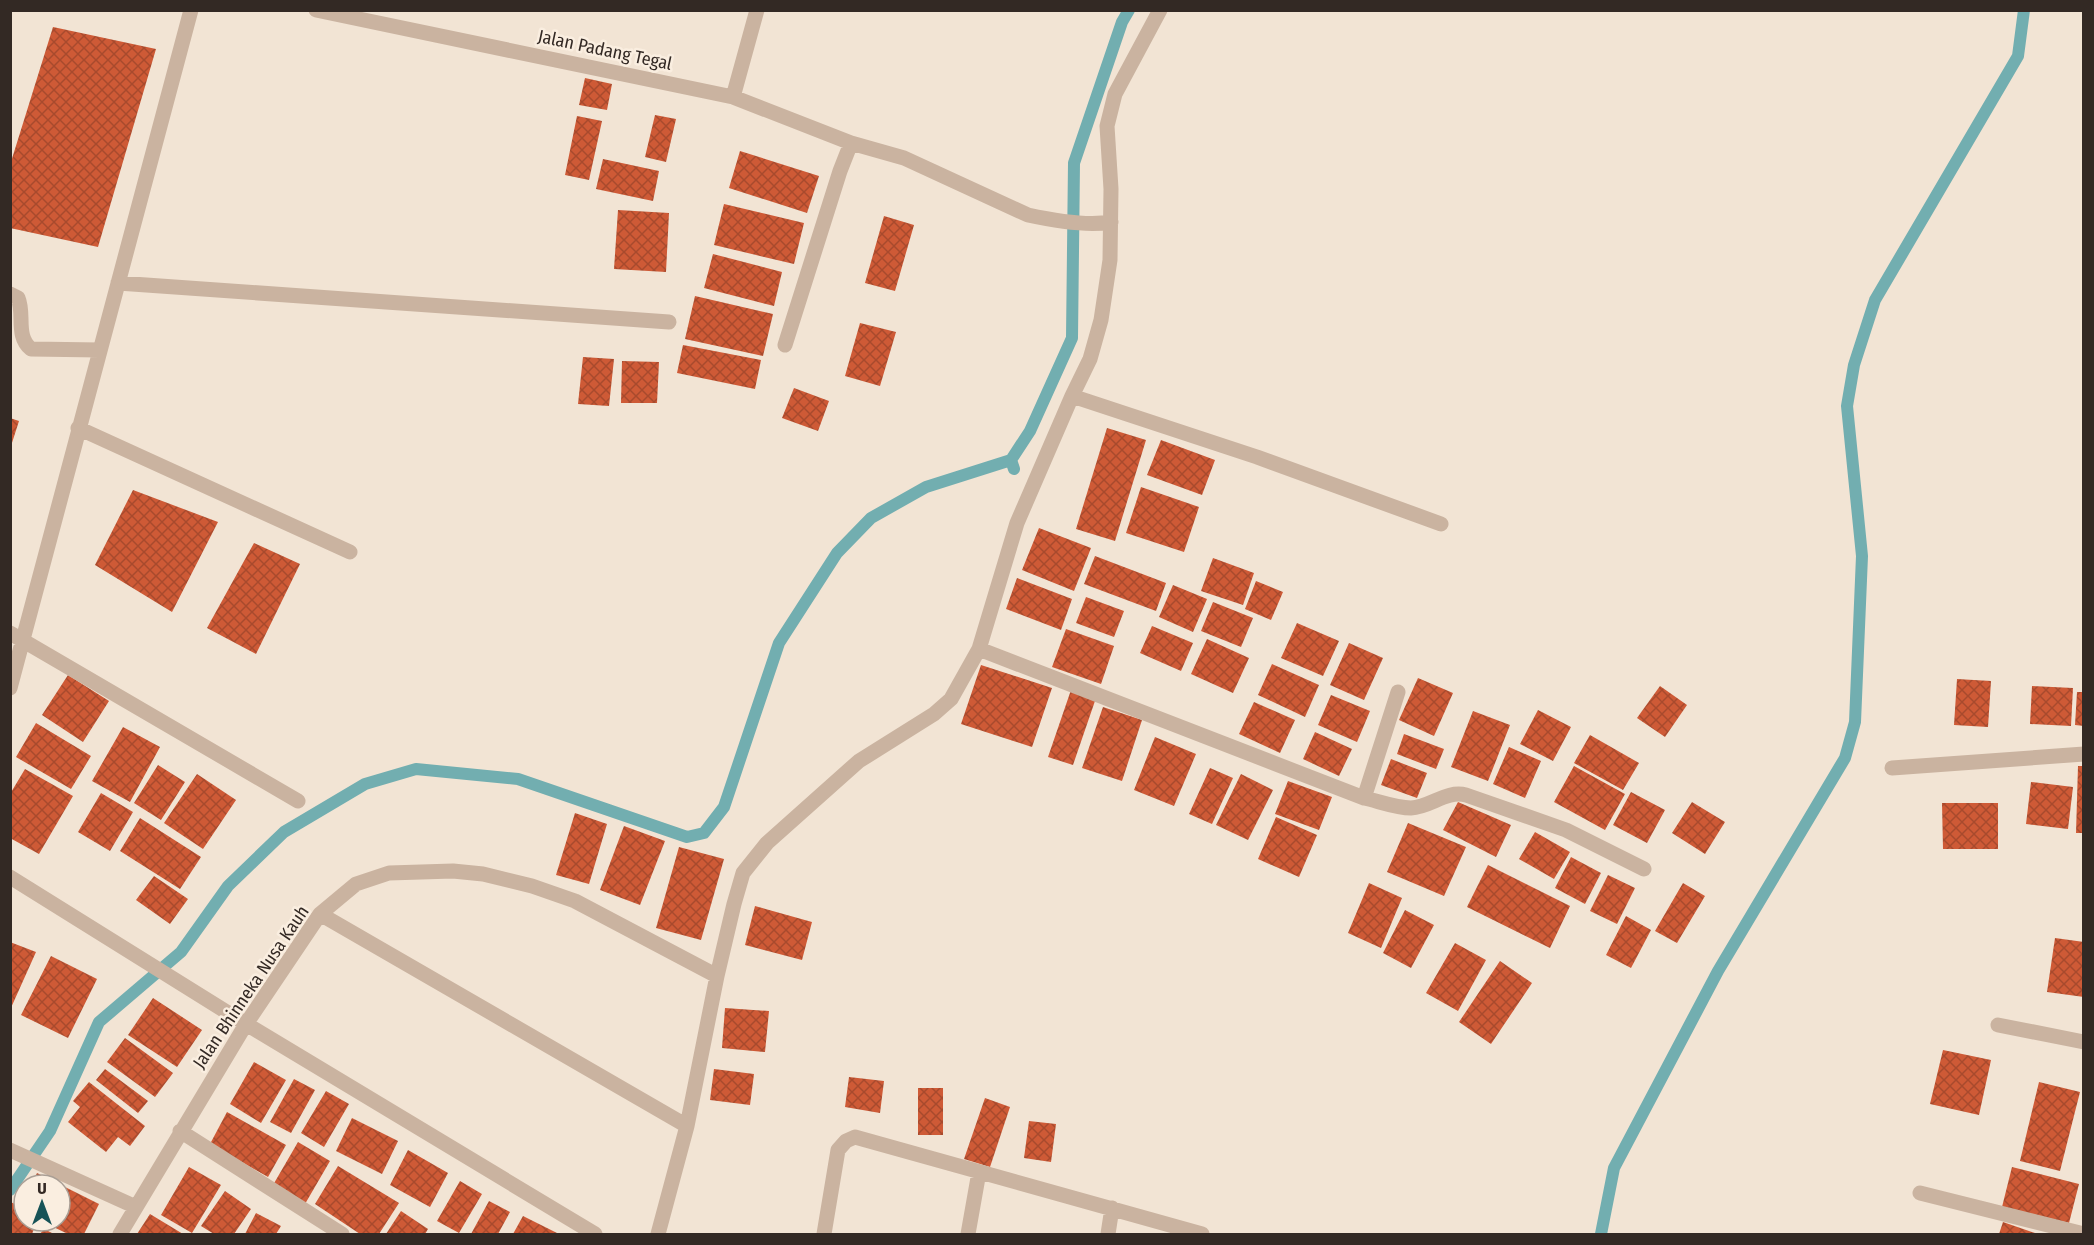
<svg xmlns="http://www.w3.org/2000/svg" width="2094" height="1245" font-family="'Fira Sans Condensed',sans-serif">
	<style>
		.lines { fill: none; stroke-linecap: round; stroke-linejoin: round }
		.stream { stroke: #72aeb0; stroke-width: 12 }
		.building { fill: url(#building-cross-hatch) }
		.minor { stroke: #cab3a0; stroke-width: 15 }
		.labels { text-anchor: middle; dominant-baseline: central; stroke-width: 5; stroke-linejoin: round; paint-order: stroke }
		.street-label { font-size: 18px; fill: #332924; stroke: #faeee0 }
	</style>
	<defs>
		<pattern id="building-cross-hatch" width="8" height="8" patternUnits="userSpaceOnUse" patternTransform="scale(1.5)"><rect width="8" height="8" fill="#ce5a36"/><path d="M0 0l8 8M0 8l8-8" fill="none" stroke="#a84a2d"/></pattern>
	</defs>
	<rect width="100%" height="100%" fill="#f2e4d4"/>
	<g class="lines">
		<path class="stream" d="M1014 469 1011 460 1030 431 1072 338 1074 163 1122 22 1129 10
			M10 1190 50 1131 99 1022 181 952 228 886 284 832 365 784 416 769 518 779 687 837 704 833 724 807 779 643 837 553 871 518 926 487 1011 460
			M1601 1234 1614 1168 1718 971 1845 758 1855 722 1862 556 1847 406 1854 365 1875 300 2018 56 2024 10"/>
	</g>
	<path class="building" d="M53 27 156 49 98 247 10 228V165Z
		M585 78 612 84 607 110 579 105Z
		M655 115 676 119 666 162 645 157Z
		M577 116 602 121 589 180 565 175Z
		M740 151 819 176 807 213 729 188Z
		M603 159 659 171 653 201 596 189Z
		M724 204 804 223 794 264 714 245Z
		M618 210 669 213 666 272 614 269Z
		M884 216 914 225 895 291 865 283Z
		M713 254 782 272 774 306 704 288Z
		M695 296 773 314 763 356 685 339Z
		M860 323 896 332 880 386 845 376Z
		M683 345 761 360 755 389 677 373Z
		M583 357 614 359 609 406 578 404Z
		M622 361 659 362 657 403H621Z
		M794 388 829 401 818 431 782 418Z
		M10 418 19 421 11 446H10Z
		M1107 428 1146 440 1115 541 1076 529Z
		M1161 440 1215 460 1202 495 1147 475Z
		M1141 487 1199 507 1184 552 1126 533Z
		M133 490 218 522 172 612 95 565Z
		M1039 528 1091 548 1074 591 1022 570Z
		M254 543 300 564 256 654 207 628Z
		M1095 556 1166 583 1156 611 1084 584Z
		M1213 558 1254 573 1243 605 1201 591Z
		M1017 578 1072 599 1061 630 1006 609Z
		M1256 581 1283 592 1271 620 1245 609Z
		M1173 585 1207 599 1193 632 1159 617Z
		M1086 597 1124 611 1114 637 1076 623Z
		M1213 602 1253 618 1241 647 1201 631Z
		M1297 623 1339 641 1323 676 1281 658Z
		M1152 626 1193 643 1181 671 1140 653Z
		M1066 629 1114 646 1101 684 1052 667Z
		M1207 639 1249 658 1233 693 1191 674Z
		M1349 643 1383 658 1364 700 1330 685Z
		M1272 664 1319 685 1305 717 1258 695Z
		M981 665 1052 688 1032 747 961 724Z
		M68 675 109 701 83 742 42 715Z
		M1418 678 1453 693 1434 736 1399 720Z
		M1957 679 1991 681 1988 727 1954 725Z
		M1660 686 1687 705 1665 737 1637 718Z
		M2032 686 2073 688 2071 726 2030 724Z
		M1071 690 1096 698 1073 765 1048 757Z
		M2077 692H2084V726L2075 725Z
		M1331 695 1370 711 1357 742 1318 725Z
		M1254 702 1295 720 1280 753 1239 734Z
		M1103 707 1142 720 1122 781 1082 768Z
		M1538 710 1571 727 1553 761 1520 744Z
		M1473 711 1510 725 1488 781 1451 767Z
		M36 723 91 756 71 789 16 757Z
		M123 727 160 747 130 802 92 781Z
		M1315 732 1352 749 1339 776 1303 759Z
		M1404 734 1444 749 1436 769 1397 754Z
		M1590 735 1639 763 1623 790 1574 763Z
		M1155 737 1196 754 1174 806 1134 790Z
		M1509 747 1541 761 1525 798 1493 784Z
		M1391 759 1427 773 1417 798 1381 785Z
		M158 765 185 782 161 820 134 803Z
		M1574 766 1625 794 1605 830 1554 802Z
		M2078 766H2084V833H2076Z
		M1210 768 1233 778 1212 824 1189 814Z
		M25 769 73 796 39 854 10 838V794Z
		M197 774 236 800 203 849 164 823Z
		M1241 774 1273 790 1248 840 1216 825Z
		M1288 781 1332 797 1319 830 1275 814Z
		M2031 782 2073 787 2068 829 2026 824Z
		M1631 792 1665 810 1647 843 1613 825Z
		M101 793 133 812 110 851 78 832Z
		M1458 802 1511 825 1496 857 1443 830Z
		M1692 802 1725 822 1705 854 1672 833Z
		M1942 803H1998V849H1943Z
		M575 813 607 824 589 884 556 875Z
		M1276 817 1317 835 1299 877 1258 859Z
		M140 818 201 857 180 889 120 851Z
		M1408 823 1466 847 1444 896 1387 872Z
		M624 826 665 841 640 905 600 890Z
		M1535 832 1570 852 1554 879 1519 859Z
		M679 847 724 859 701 940 656 928Z
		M1571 857 1601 873 1585 904 1555 888Z
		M1488 865 1570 906 1550 948 1467 907Z
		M1608 875 1635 888 1617 924 1590 911Z
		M154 876 188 899 170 924 136 900Z
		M1369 883 1402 898 1381 948 1348 933Z
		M1683 883 1705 896 1677 943 1655 931Z
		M755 906 812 922 802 960 745 945Z
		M1405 910 1434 925 1411 968 1383 953Z
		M1626 916 1651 930 1631 968 1606 955Z
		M2055 938 2084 942V997L2047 992Z
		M10 942 36 952 10 1010Z
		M1455 943 1486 960 1458 1011 1426 993Z
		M51 956 97 979 68 1038 21 1015Z
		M1500 961 1532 983 1491 1044 1459 1022Z
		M153 998 202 1030 177 1067 128 1035Z
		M725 1008 769 1011 765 1052 722 1048Z
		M125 1038 173 1073 155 1097 107 1062Z
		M1943 1050 1991 1060 1979 1115 1930 1104Z
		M254 1062 286 1080 261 1123 230 1104Z
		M105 1069 148 1101 138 1113 96 1080Z
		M714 1069 754 1074 750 1105 710 1100Z
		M849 1077 884 1081 880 1113 845 1107Z
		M294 1079 315 1090 291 1133 270 1122Z
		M89 1082 145 1126 130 1146 118 1137 106 1152 68 1122 80 1107 73 1101Z
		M2039 1082 2080 1092 2060 1171 2020 1161Z
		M918 1088H943V1135H918Z
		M326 1091 349 1104 324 1147 301 1133Z
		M985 1098 1010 1107 990 1167 964 1159Z
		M227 1112 286 1145 268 1177 210 1144Z
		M352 1118 398 1141 382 1174 336 1151Z
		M1029 1121 1056 1124 1051 1162 1024 1158Z
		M298 1142 330 1161 305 1204 273 1185Z
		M408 1150 448 1173 430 1207 390 1185Z
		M338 1166 399 1203 379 1234H360L315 1204Z
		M189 1167 221 1185 192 1233 161 1215Z
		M2012 1167 2079 1184 2069 1223 2002 1207Z
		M37 1173 99 1204 84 1234H68L41 1221H60V1185H31Z
		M460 1181 482 1194 459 1233 437 1221Z
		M225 1191 251 1209 234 1234H214L201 1226Z
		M24 1199V1221H37L32 1234H15L10 1233V1202L21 1206Z
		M489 1201 510 1212 498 1234H471Z
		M401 1211 428 1229 425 1234H386Z
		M256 1213 281 1226 276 1234H245Z
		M150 1214 183 1234H137Z
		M523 1216 559 1234H513Z
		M2003 1222 2038 1234H1999Z
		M44 1229 54 1234H40Z"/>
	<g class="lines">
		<path class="minor" d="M316 10 733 97 851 143 840 171 785 345
			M733 97 757 10
			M851 143 904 158 1028 215C1051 220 1088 226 1111 222
			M118 283 669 322
			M10 294 18 298C25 314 15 336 31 349L100 350
			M1072 396 1090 359 1101 320 1110 260 1111 189 1107 126 1115 94 1160 10
			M78 428 350 552
			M10 633 298 801
			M979 649 1364 798C1378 801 1396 808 1411 808 1431 807 1446 790 1466 795L1566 830 1644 869
			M10 688 191 10
			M1892 768 2084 754
			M1364 798 1398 692
			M10 877 246 1024 595 1234
			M320 914 687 1126
			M1998 1025 2084 1042
			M180 1131 342 1234
			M10 1150 136 1207
			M1920 1193 2084 1234
			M120 1234 246 1024 320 914 356 884 389 873 453 871 483 874 532 886 575 901 717 976
			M658 1234 687 1126 717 976 734 904 743 873 767 843 859 761 934 714 951 699 979 649 1017 523 1072 396 1257 457 1441 524
			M824 1234 838 1150 846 1141 855 1137 1202 1234
			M968 1234 979 1172
			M1108 1234 1112 1208"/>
	</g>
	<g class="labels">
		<g class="street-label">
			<text transform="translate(605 50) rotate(12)">Jalan Padang Tegal</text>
			<text transform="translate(251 987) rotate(-56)">Jalan Bhinneka Nusa Kauh</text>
		</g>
	</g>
	<rect width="2094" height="1245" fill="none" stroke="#332924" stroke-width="24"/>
	<g transform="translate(42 1203)"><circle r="28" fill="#faeee0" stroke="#aa9f95" stroke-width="1.5"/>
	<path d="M0-4.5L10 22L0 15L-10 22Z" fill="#175357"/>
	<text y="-9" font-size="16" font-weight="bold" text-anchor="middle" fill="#332924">U</text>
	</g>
</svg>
